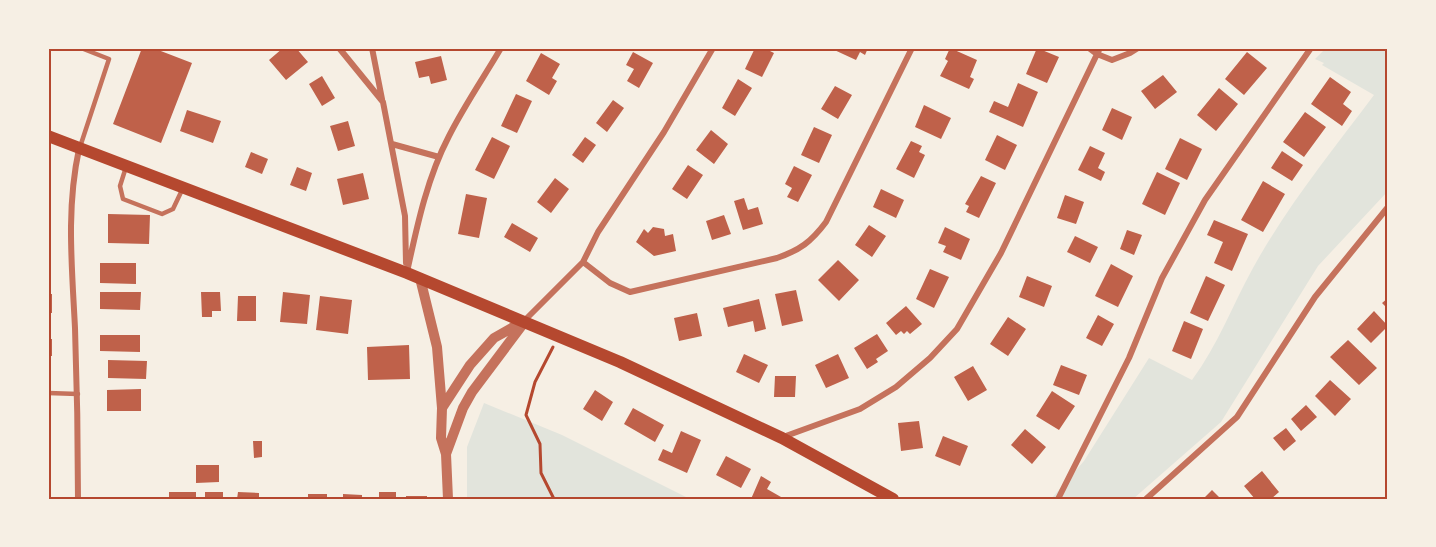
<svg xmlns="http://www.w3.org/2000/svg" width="1436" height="547" font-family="Literata,serif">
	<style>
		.green { fill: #e2e4dc }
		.building { fill: #bf614a }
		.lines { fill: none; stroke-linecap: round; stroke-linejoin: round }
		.path { stroke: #b5482f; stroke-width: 3 }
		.service { stroke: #c5725c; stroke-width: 4.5 }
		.minor { stroke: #c5725c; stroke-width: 6 }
		.tertiary { stroke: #c5725c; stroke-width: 10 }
		.secondary { stroke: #b5482f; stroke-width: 12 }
		.neatline { fill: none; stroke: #b5482f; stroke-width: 2 }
	</style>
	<rect width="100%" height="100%" fill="#f6efe4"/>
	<path class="green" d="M1326 48H1388V191L1318 266 1221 422 1133 499H1051L1084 461 1149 358 1192 380C1218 345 1232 306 1253 268 1287 206 1332 151 1374 95L1322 65 1324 63 1315 59Z
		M484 403 562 435 690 499H467V447Z"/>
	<path class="building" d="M142 48H153L192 63 161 143 113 124Z
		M283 48H296L308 62 286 80 269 60Z
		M755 48H764L774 53 762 77 745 69Z
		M830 48H868L865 55 860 52 856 60Z
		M950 48 977 60 970 77 974 79 969 89 940 76 948 61 945 59Z
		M1037 48 1059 57 1047 83 1026 74Z
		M633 52 653 63 639 88 627 81 634 69 626 65Z
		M1247 52 1267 68 1244 95 1225 79Z
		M541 53 560 64 552 78 557 81 549 95 526 81Z
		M441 56 447 80 431 84 429 76 419 78 415 62Z
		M1163 75 1177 92 1155 109 1141 91Z
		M322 76 335 98 322 106 309 84Z
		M1330 77 1351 92 1343 104 1352 111 1342 126 1311 104Z
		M738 79 752 88 735 116 722 108Z
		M1018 83 1038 92 1023 127 989 112 994 101 1008 107Z
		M835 86 852 95 838 119 821 109Z
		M1219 88 1238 104 1216 131 1197 115Z
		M516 94 532 101 517 133 501 126Z
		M613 100 624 108 607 132 596 123Z
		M924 105 951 118 941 139 915 127Z
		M1112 108 1132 117 1122 140 1102 130Z
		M187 110 221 121 213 143 180 131Z
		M1305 112 1326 127 1304 157 1283 142Z
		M348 121 355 146 338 151 330 126Z
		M814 127 832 135 819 163 801 155Z
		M711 130 728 144 714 164 696 150Z
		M997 135 1017 145 1005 170 985 160Z
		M492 137 510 146 494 179 475 170Z
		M585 137 596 145 583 163 572 155Z
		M1180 138 1202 149 1187 180 1165 169Z
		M911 141 922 146 919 152 925 155 914 178 896 169Z
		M1090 146 1105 153 1098 168 1105 172 1101 181 1078 170Z
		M1282 151 1303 165 1292 181 1271 168Z
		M251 152 268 159 262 174 245 167Z
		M688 165 703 175 687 199 672 189Z
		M794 166 812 175 798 202 787 197 792 188 785 184Z
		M297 167 312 173 306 191 290 185Z
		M1157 172 1180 183 1165 215 1142 204Z
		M363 173 369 199 343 205 337 179Z
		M981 176 996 183 979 218 966 212 969 206 965 204Z
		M555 178 569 189 551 213 537 202Z
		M1263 181 1285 194 1263 232 1241 220Z
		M881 189 904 200 896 218 873 207Z
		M466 194 487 198 479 238 458 234Z
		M1065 195 1084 202 1076 224 1057 218Z
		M744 198 748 210 758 207 763 224 743 230 734 201Z
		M108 214 150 215 149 244 108 243Z
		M724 215 731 234 712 240 706 221Z
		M1214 220 1248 234 1232 271 1214 263 1223 242 1207 235Z
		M512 223 538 238 530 252 504 237Z
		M869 225 886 236 872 257 855 245Z
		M653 227 664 229 665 236 673 234 676 251 654 256 636 242 644 229 648 233Z
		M945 227 970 239 961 260 943 252 946 246 938 243Z
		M1127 230 1142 235 1134 255 1120 249Z
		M1075 236 1098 247 1090 263 1067 252Z
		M838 260 859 280 839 301 818 280Z
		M100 263H136V284L100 283Z
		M1111 264 1133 276 1118 307 1095 296Z
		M930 269 949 277 934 308 916 299Z
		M1027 276 1052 286 1044 307 1019 297Z
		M1206 276 1225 285 1208 321 1190 313Z
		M796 290 803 321 782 326 775 294Z
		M100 292H141L140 310 100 309Z
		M201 292H220L221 311H212V317H202Z
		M283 292 310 295 307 324 280 322Z
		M48 294H52V313H48Z
		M238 296H256V321H237Z
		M320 296 352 300 348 334 316 330Z
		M1388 298V309L1382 303Z
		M759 299 766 329 755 332 753 321 728 327 723 308Z
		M906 306 922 324 910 334 907 331 904 334 901 331 896 335 886 323Z
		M1374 311 1388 326 1371 343 1357 329Z
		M697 313 702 336 679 341 674 318Z
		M1098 315 1114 324 1102 346 1086 338Z
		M1008 317 1026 329 1008 356 990 344Z
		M1184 321 1203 329 1191 359 1172 351Z
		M877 334 888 351 876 359 878 362 867 369 854 348Z
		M100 335H140V352L100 351Z
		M48 339H52V356H48Z
		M1348 340 1377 368 1359 385 1330 357Z
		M409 345 410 379 368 380 367 347Z
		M744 354 768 365 759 383 736 372Z
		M838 354 849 378 826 388 815 365Z
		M108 360 147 361 146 379 108 378Z
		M1061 365 1087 375 1079 395 1053 385Z
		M973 366 987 390 968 401 954 377Z
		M775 376H796L795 397H774Z
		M1330 380 1351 399 1335 416 1315 396Z
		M141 389V411H107V390Z
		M595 390 613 402 602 421 583 409Z
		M1052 391 1075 406 1059 430 1036 416Z
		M1306 405 1317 417 1301 431 1291 419Z
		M633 408 664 425 655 442 624 424Z
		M919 421 923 448 901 451 898 423Z
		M1286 428 1296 441 1284 451 1273 438Z
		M1025 429 1046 447 1032 464 1011 445Z
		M681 431 701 440 687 473 658 460 663 449 672 453Z
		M943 436 968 446 960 466 935 456Z
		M253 441H262V457L254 458Z
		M726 456 751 469 741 488 716 475Z
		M196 465H219V482L196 483Z
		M1262 471 1279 492 1271 499H1255L1244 486Z
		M761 476 771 482 767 489 781 497 780 499H751Z
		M1212 490 1221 499H1203Z
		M169 492H196V499H169Z
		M205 492H223V499H205Z
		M238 492 259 493V499H237Z
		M379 492H396V499H379Z
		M308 494H327V499H308Z
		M343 494 362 495V499H343Z
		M406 496H427V499H406Z
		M136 497H156V499H136Z"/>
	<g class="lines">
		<path class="path" d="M553 347 535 382 526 415 540 444 541 473 554 499"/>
		<path class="service" d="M80 147 109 59 81 48
			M126 167 120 186 123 199 162 214 173 209 182 190
			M48 393 78 394"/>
		<path class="minor" d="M339 48 383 102 405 216 406 263
			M372 48 382 99
			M1089 48 1097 54 1112 60 1130 53 1138 48
			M392 144 439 157
			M583 262 610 283 630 292 777 258C800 250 811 242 826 222L912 48
			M407 272C417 226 427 178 449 136 464 106 484 77 501 48
			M524 321 583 262 598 232 664 132 713 48
			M783 437 860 409 896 387 930 358 957 329 1001 253 1100 48
			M78 499C78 442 77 385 75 328 72 267 66 209 79 149
			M1058 499 1129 358 1162 278 1205 200 1311 48
			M1146 499 1237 417 1315 297 1388 207"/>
		<path class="tertiary" d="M420 278 437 347 442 408
			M446 454 463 408 472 392 523 324
			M448 499 446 454 441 438 442 408 470 365 494 338 524 321"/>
		<path class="secondary" d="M48 136 407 273 620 362 782 438 893 499"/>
	</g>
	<rect width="1436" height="547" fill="none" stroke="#f6efe4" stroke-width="99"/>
	<rect x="50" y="50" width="1336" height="448" class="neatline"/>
</svg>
